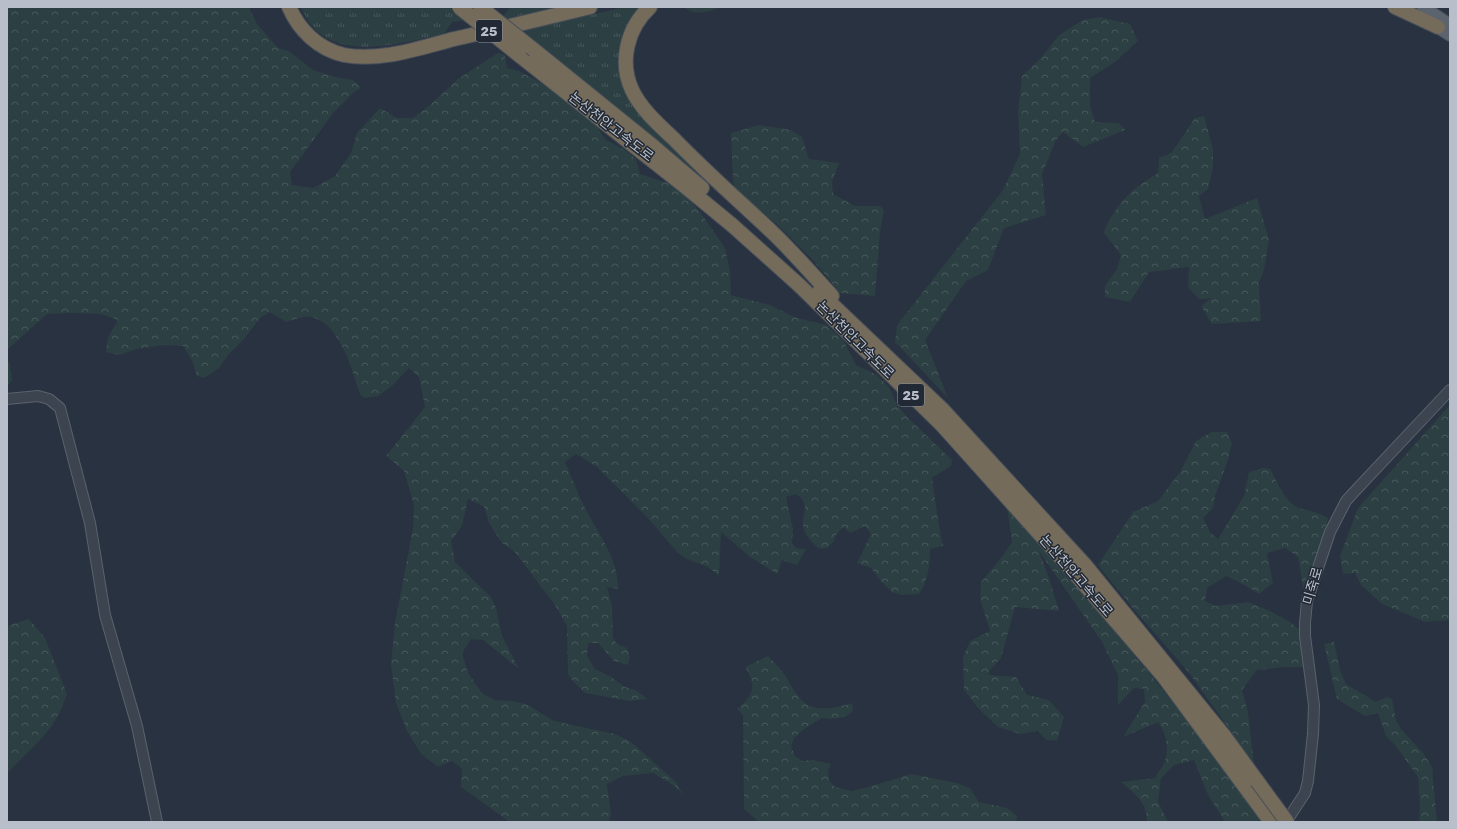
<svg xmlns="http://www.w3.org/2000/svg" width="1457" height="829" font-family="Rubik,'Noto Sans KR',sans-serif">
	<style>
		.grass { fill: url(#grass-tufts) }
		.forest { fill: url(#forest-crowns) }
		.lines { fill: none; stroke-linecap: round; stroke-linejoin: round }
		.minor-casing { stroke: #5a626d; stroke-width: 12 }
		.major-casing { stroke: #464d59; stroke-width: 14 }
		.highway-casing { stroke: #474f5a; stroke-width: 16 }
		.minor { stroke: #3c4450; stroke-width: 10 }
		.major { stroke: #5b636f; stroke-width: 12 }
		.highway { stroke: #756b5a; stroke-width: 14 }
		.highway-bridge-casing { stroke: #474f5a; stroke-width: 16; stroke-linecap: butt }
		.highway-bridge { stroke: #756b5a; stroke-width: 14 }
		.labels { text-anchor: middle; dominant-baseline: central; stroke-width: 3; stroke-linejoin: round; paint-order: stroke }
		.shield { fill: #212935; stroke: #8b929d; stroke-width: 1 }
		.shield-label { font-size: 13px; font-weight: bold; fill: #b9bfca }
		.street-label { font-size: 14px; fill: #b9bfca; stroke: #212935 }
	</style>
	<defs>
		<pattern id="grass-tufts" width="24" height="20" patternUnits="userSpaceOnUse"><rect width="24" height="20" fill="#2c3f42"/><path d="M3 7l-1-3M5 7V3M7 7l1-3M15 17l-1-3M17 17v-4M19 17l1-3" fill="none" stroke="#48595c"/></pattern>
		<pattern id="forest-crowns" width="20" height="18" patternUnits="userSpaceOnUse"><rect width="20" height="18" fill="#2c3f42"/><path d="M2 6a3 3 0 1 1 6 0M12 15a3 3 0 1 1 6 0" fill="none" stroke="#48595c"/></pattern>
	</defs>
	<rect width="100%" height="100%" fill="#293240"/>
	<path class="grass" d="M301 7H450L465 20 452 22 444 34C396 44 325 67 301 7Z
		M510 7H557L505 19 503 17Z
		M625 7H645L640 11 628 88 756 224 521 31Z
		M684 7H722C711 11 694 17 684 7Z"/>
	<path class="forest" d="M7 7H249L257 24 278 48 289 51 313 70 335 77 353 80 361 88 353 93 334 112 290 172 292 185 313 188 335 176 351 153 357 133 380 108 397 118H413L431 104 458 79 498 53 505 55 507 68 519 71 536 80 561 96 593 121 606 140 625 150 636 159 640 174 668 183 687 197 703 216 725 248 730 271 731 295 770 305 794 317 826 325 843 340 856 365 877 375 889 387 896 403 907 417 952 460 951 466 932 478 939 526 943 546 930 549C930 565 928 582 919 594L901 595 892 592 881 581 871 568 857 563 871 534 865 526 850 533 843 527 836 535 834 541 827 548 820 549C812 543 805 536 803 526 801 515 812 504 796 494L786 497 793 529 792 543 796 548 806 549 797 565 782 560 777 574 750 557 721 532 719 576 708 567 687 559 678 553 647 517 597 467 576 454 565 462C572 478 578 494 586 510 599 534 619 561 618 589L607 587 612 606 613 638 617 644 627 648 630 657 628 665 614 661 598 643H588L587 656 595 669 611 677 625 687 635 690 648 699 629 701 585 693 572 680 568 674 567 626 555 605 514 551 502 543 489 523 484 507 468 499 462 526 451 541 455 562 491 597 496 608 502 636 519 669 483 640 471 639 462 653 468 673 482 693 494 700 513 701 528 705 554 721 615 734 630 741 676 782 684 796 676 787 653 773 623 776 607 784 611 815 608 822H511L507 820 461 787 462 769 452 761 438 767 421 754 407 731 396 703 391 665 395 623 413 528 414 505 404 471 386 456 425 407 419 377 409 368 392 386 378 396 364 398 360 394C352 370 339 321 310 317 303 316 293 320 286 322L270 312 260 318 244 339 227 356 219 368 204 378 197 376 192 360 183 346 164 345 137 349 119 355 106 352 108 337 118 320 101 314 72 313 47 314 7 350Z
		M1099 17 1130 24 1138 41 1115 62 1090 78V106L1095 122 1119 123 1125 130 1083 147 1063 132 1056 140 1042 174 1046 215 1004 228 988 270 966 281 925 340 948 398 895 342 897 325 1003 190 1020 154 1018 112 1022 76 1041 58 1059 35 1083 20Z
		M1204 116 1213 149V167L1208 189 1199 196 1205 219 1257 198 1269 240 1264 270 1259 282 1261 321 1212 324 1201 306 1212 298 1199 299 1188 287 1189 267 1149 272 1130 302 1105 297V286L1117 269 1121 255 1104 233C1107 219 1125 196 1137 187 1143 182 1151 178 1158 173L1159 157 1165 156 1172 152 1195 118Z
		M759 125 791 130 802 137 809 159 839 163 832 182 833 194 855 206H880L884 210 880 232 875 296 840 293 813 260 778 225 735 190 733 180 731 133Z
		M9 360 12 380 7 386V366Z
		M1450 405V620L1425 622 1382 604 1361 585 1355 573 1343 574 1340 556 1358 508Z
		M1212 432H1227L1232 443 1228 460 1215 496 1213 508 1203 518 1210 532 1218 539 1244 496 1249 472 1263 468 1270 469C1276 480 1284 499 1295 506 1305 511 1317 511 1328 518L1323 538 1318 568 1305 598 1298 557 1285 548 1267 553 1273 583 1259 594 1239 582 1226 576 1207 588 1205 601 1216 606 1248 602 1268 610 1290 622 1299 629 1306 667H1285L1257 670 1242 690 1248 712 1254 764 1190 674 1131 606 1098 565 1133 512 1158 501 1180 472 1196 441Z
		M1007 507C1097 606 1182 710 1261 818L1257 822H1225L1208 795 1194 760 1174 765 1161 778 1158 802 1168 822H1147C1148 803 1134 793 1121 782L1155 778C1158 772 1163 767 1165 761 1169 748 1166 732 1158 722L1123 737 1145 702 1144 689 1134 688 1118 705V675L1102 642 1039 551 1049 578 1059 611 1015 607 1001 658 990 670 988 675 1016 677 1027 695 1049 700 1064 717 1057 741 1046 740 1038 731 1020 734 998 727 978 708 964 690 963 657 970 641 990 631 980 599 981 582 1001 558 1012 542Z
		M29 619 45 638 67 694C63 705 58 718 50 728 38 744 22 758 7 773V626Z
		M1334 642 1340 670 1346 684 1376 702 1387 697 1392 699 1396 720 1401 729 1423 753 1432 767 1437 822H1419L1420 807 1418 777 1395 745 1386 736 1378 713 1365 716 1337 699 1324 644Z
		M768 656C772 660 777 665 781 670 790 681 795 697 808 705 821 712 839 707 852 703L853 711 845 717 831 719 822 718 804 729 794 738 791 747 795 756 802 761 813 760 831 764 828 771 829 780 835 787 852 791 868 787 911 774 957 783 970 788 979 802 1007 808 1017 816 1016 822H759L744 809 743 715 737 709C754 695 757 686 745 667Z"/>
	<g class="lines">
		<g class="minor-casing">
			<path id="minor" d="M7 399 38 396 49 399 60 408 90 523 105 615 137 726 157 822
				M1286 822 1305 793 1308 781 1313 734 1314 705 1305 636V623L1307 601 1330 532 1346 501 1355 491 1450 390"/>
		</g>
		<g class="major-casing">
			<path id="major" d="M1423 7 1450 25
				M1430 22 1450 35"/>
		</g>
		<g class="highway-casing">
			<path id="highway" d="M289 7C299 30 318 49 344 55 380 62 419 48 454 39 499 29 544 18 590 7
				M650 7C627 28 619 62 632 90 641 109 658 124 673 138 705 171 739 201 772 232 793 252 812 274 832 296
				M1395 7 1438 27
				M534 50 654 147 702 188
				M519 55 687 188 732 225 799 285 942 425 1071 569 1164 677 1271 822
				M819 292 942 409 1085 565 1225 737 1257 781"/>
		</g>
		<use href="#minor" class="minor"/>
		<use href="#major" class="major"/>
		<use href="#highway" class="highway"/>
		<g class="highway-bridge-casing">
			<path id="highway-bridge" d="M459 7 519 55
				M480 7 534 50
				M1257 781 1287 822"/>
		</g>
		<use href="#highway-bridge" class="highway-bridge"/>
	</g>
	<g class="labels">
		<g class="shield">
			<rect x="476" y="20" width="26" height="22" rx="3"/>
			<rect x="898" y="384" width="26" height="22" rx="3"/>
		</g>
		<g class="shield-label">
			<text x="489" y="31">25</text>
			<text x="911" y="395">25</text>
		</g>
		<g class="street-label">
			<text transform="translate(611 127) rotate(38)">논산천안고속도로</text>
			<text transform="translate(855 340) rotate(45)">논산천안고속도로</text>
			<text transform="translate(1076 576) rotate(49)">논산천안고속도로</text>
			<text transform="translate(1313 586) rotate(-74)">미죽로</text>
		</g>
	</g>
	<rect width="1457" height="829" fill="none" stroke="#b9bfca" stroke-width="16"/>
</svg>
